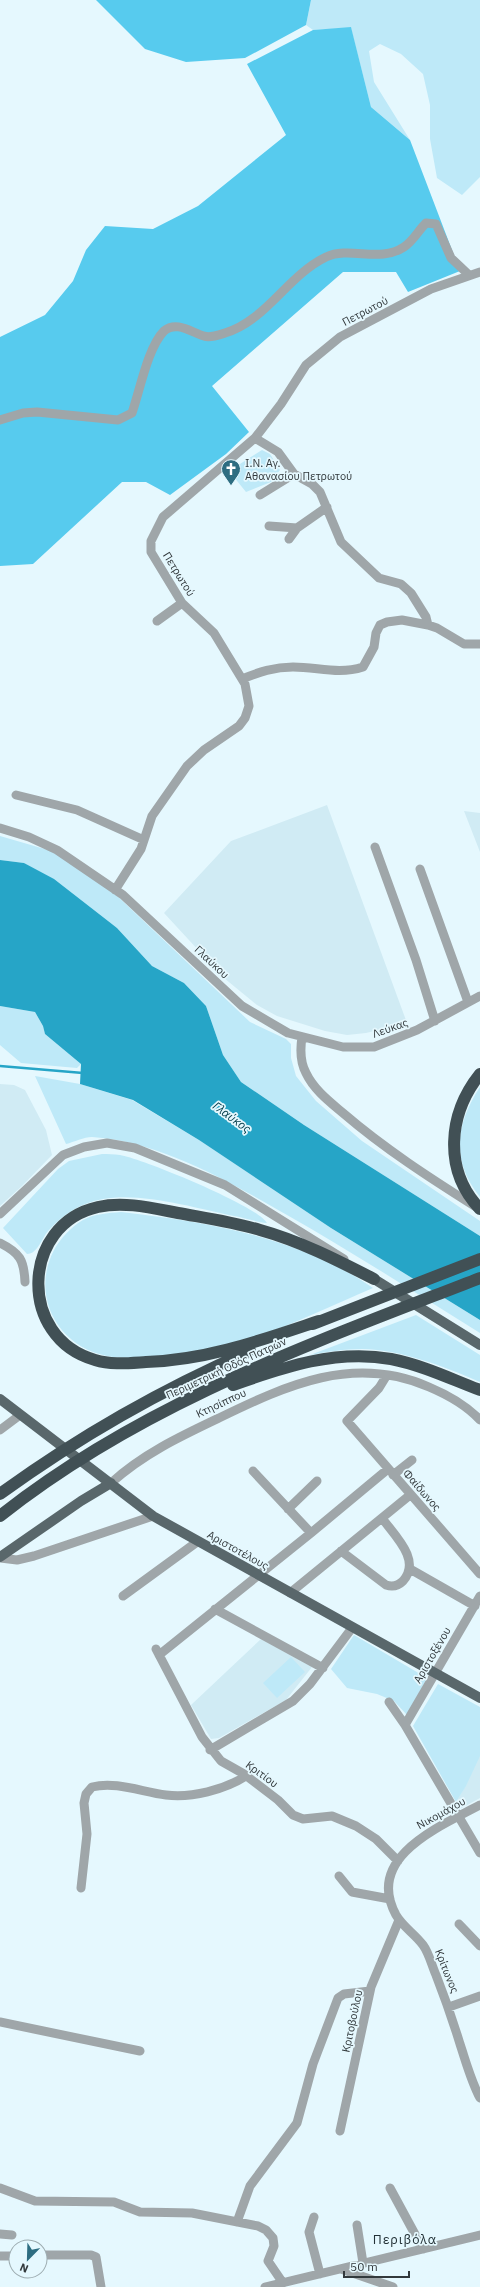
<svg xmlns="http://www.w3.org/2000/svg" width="480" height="2287" font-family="'IBM Plex Sans',sans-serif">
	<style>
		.built { fill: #d0ebf4 }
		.green { fill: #bee9f8 }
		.forest { fill: #57cbee }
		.water { fill: #26a5c7 }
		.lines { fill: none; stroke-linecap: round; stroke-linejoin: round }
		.stream { stroke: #26a5c7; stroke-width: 2.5 }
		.minor { stroke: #9fa6a9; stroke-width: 9 }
		.major { stroke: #59676b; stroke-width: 10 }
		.highway { stroke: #415055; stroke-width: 12 }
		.labels { text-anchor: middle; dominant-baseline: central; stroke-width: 3.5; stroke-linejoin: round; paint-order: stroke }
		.street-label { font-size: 11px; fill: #32393c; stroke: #e5f8fe }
		.poi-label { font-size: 11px; fill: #32393c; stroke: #e5f8fe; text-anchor: start }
		.water-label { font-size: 12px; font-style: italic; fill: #033b49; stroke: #e5f8fe }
		.quarter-label { font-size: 13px; letter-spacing: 1px; fill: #243237; stroke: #e5f8fe }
	</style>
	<rect width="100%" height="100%" fill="#e5f8fe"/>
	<path class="built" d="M327 805 407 1023 366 1033 347 1035 325 1031 277 1016 257 1005 224 978 164 913 231 841Z
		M464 811 480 813V852Z
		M0 1084 14 1085 25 1090 46 1130 52 1155 22 1186 0 1206Z
		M261 1639 312 1667 286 1700 219 1738 211 1739 191 1705Z
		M480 1754V1798L460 1809 456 1802 466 1785Z"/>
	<path class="green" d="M311 0H480V177L462 195 437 178 430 139V105L423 74 401 54 380 44 369 51 374 82 410 140 371 107 351 28 313 30 306 25Z
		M262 450 270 454 280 470 271 482 246 492 229 471Z
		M0 836 55 852 112 891 250 1022 286 1039 291 1044V1058L296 1076 316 1101 362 1141 480 1221V1236L304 1125 241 1082 223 1055 206 1006 184 983 152 966 117 928 24 863 0 860Z
		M0 1006 35 1012 43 1026 45 1034 81 1064 77 1068 21 1063 0 1045Z
		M35 1076 80 1084 132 1100 199 1140 331 1228 480 1320V1333C416 1293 352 1252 287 1215 230 1182 159 1141 92 1137 84 1137 74 1142 66 1144Z
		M480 1087V1197C451 1161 455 1125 480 1087Z
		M102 1154C108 1154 114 1154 120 1155 143 1159 258 1206 267 1223 257 1222 245 1218 234 1216 195 1208 142 1192 103 1199 81 1203 63 1214 49 1230 42 1237 38 1254 27 1254L3 1228 58 1169 69 1161Z
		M121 1212C207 1222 300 1237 373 1288 326 1308 276 1333 227 1346 211 1351 192 1351 176 1354 153 1357 130 1360 107 1356 58 1347 30 1296 54 1250 60 1239 71 1227 83 1220 94 1214 108 1213 121 1212Z
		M416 1315 480 1355V1382C443 1366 402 1350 362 1349 344 1349 327 1352 310 1355Z
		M354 1635 427 1678 407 1715 394 1701 377 1694 347 1688 331 1669Z
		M291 1657 305 1672 277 1698 263 1683Z
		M438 1684 480 1707V1756L466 1786 456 1802 413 1726Z"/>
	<path class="forest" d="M96 0H311L306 25 245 58 186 62 145 49Z
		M351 27 371 107 410 140 460 271 408 292 396 272H343L212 386 249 432 226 454 170 495 146 482H122L33 564 0 566V337L45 315 73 281 86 250 105 226 153 229 198 206 286 135 247 64 313 30Z"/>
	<path class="water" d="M0 860 24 863 54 879 117 928 152 966 184 983 206 1006 223 1055 241 1082 304 1125 480 1236V1320L331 1228 199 1140 133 1100 80 1084 81 1064 45 1034 43 1026 35 1012 0 1006Z"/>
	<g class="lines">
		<path class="stream" d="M0 1066 83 1073"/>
		<path class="minor" d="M0 420 23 413 37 412 118 420 132 413C140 390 148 347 164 331 177 320 192 333 204 336 209 338 220 335 225 333 267 320 287 276 326 257 350 246 380 263 404 247 413 241 418 231 426 223L436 224 451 258 469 275
			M255 438 278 452 294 474 312 484 320 492 341 542 379 578 401 584 411 593 426 617 428 625
			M260 495 294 474
			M269 526 297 528 327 507
			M289 539 297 528
			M157 621 182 603
			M242 679C259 672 274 667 293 667 318 667 338 675 363 667L374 647 376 633 380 625 387 622 402 620 428 625 437 628 464 644H480
			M16 795 77 810 144 840
			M0 828 29 837 57 850 123 895 242 1006 288 1033 343 1047H374L417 1030 480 996
			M375 847 416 960 435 1021
			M420 869 468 1002
			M115 890 141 849 152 816 187 766 204 750 239 726 245 718 249 706 245 684 214 633 182 603 151 552V541L163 517 255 438 281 404 306 365 340 337 431 289 480 272
			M302 1037C300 1050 300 1062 306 1073 314 1090 330 1102 343 1113 385 1149 430 1178 476 1207
			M0 1214 63 1155 84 1147 107 1143 135 1148 225 1185 344 1259
			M0 1243C20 1253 24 1260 25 1282
			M387 1375 379 1388 347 1421 480 1574
			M0 1430 20 1415
			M253 1471 311 1533
			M393 1475 412 1460
			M111 1483C143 1454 179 1437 219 1418 287 1385 354 1354 429 1387 448 1395 466 1405 480 1420
			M288 1509 317 1481
			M341 1551 386 1585C392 1587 398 1586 403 1581 422 1560 394 1535 382 1518
			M0 1558 17 1560 34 1556 153 1516
			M410 1569 475 1606
			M290 1593 410 1495
			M123 1596 197 1542
			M215 1609 323 1668
			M156 1649 202 1737 221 1761 244 1774 278 1800 293 1815 303 1819 332 1816 356 1826 376 1839 398 1861
			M159 1655 311 1533 388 1469
			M389 1702 405 1725 480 1853
			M405 1725 480 1596
			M210 1750 293 1701 310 1684 352 1628
			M480 1805C441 1826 364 1857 396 1915 403 1927 415 1934 423 1945 429 1953 432 1966 436 1975 445 1998 453 2021 460 2044 466 2062 471 2081 480 2098
			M339 1876 352 1892 390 1899
			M81 1888 87 1834 84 1803 86 1794 92 1787C116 1781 142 1792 166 1795 192 1798 224 1790 246 1776
			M459 1924 480 1946
			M449 2007 480 1996
			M0 2022 140 2051
			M340 2131 371 1987 399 1920
			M0 2188 35 2201 114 2202 140 2212 192 2213 258 2226 266 2230 273 2238 274 2246 268 2261 283 2283
			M390 2188 423 2249
			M314 2217 309 2232 320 2274
			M237 2222 250 2186 297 2123 313 2064 338 1998 344 1994 370 1991
			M357 2225 363 2263
			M0 2234 12 2235
			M40 2255H91L96 2257 101 2287
			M0 2256H16
			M341 2269 393 2287
			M265 2287 480 2235"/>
		<path class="major" d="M374 1279 480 1345
			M0 1399 153 1516 480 1698
			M0 1557 81 1501 111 1483"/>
		<path class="highway" d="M480 1074C448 1114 443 1170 480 1209
			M319 1321C262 1340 207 1360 146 1362 129 1363 111 1365 95 1360 17 1338 21 1224 98 1207 124 1201 152 1208 178 1213 205 1218 233 1222 260 1230 300 1241 337 1260 374 1279
			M313 1324 480 1259
			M233 1385C284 1367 336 1349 391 1359 422 1365 451 1379 480 1390
			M0 1494C77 1438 163 1389 250 1351
			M0 1516C142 1403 313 1343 480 1278"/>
	</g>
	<defs>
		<g id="church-pin" transform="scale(1)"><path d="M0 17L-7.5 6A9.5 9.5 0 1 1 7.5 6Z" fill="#2d6d81" stroke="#e5f8fe"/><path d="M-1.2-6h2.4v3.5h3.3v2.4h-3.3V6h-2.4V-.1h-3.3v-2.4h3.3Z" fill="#fff"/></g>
	</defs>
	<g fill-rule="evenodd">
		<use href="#church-pin" x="231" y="469"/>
	</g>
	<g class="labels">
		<g class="street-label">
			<text transform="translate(365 311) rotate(-28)">Πετρωτού</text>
			<text transform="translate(179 574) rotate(58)">Πετρωτού</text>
			<text transform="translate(212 962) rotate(43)">Γλαύκου</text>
			<text transform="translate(390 1028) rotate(-20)">Λεύκας</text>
			<text transform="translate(226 1368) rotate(-25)">Περιμετρική Οδός Πατρών</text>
			<text transform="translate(221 1403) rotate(-25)">Κτησίππου</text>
			<text transform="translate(422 1490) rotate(49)">Φαίδωνος</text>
			<text transform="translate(238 1550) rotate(29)">Αριστοτέλους</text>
			<text transform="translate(432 1655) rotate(-60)">Αριστοξένου</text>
			<text transform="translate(262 1774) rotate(36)">Κριτίου</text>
			<text transform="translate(441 1813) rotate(-29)">Νικομάχου</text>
			<text transform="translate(447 1971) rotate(68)">Κρίτωνος</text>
			<text transform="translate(352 2021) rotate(-78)">Κριτοβούλου</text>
		</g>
		<g class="poi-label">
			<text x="245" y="463">Ι.Ν. Αγ.<tspan x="245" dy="13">Αθανασίου Πετρωτού</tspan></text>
		</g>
		<g class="water-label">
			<text transform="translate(232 1117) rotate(36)">Γλαύκος</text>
		</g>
		<g class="quarter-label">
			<text x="405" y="2239">Περιβόλα</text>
		</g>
	</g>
	<g transform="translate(28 2259) rotate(203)"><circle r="19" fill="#e5f8fe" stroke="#9dacb0"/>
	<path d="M0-3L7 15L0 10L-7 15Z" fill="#2d6d81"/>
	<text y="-6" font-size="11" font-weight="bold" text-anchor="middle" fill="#32393c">N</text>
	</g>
	<path d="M344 2271v6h65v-6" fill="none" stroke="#32393c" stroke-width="2"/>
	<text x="350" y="2271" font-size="12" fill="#32393c" stroke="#e5f8fe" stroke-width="3" paint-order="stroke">50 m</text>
</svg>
